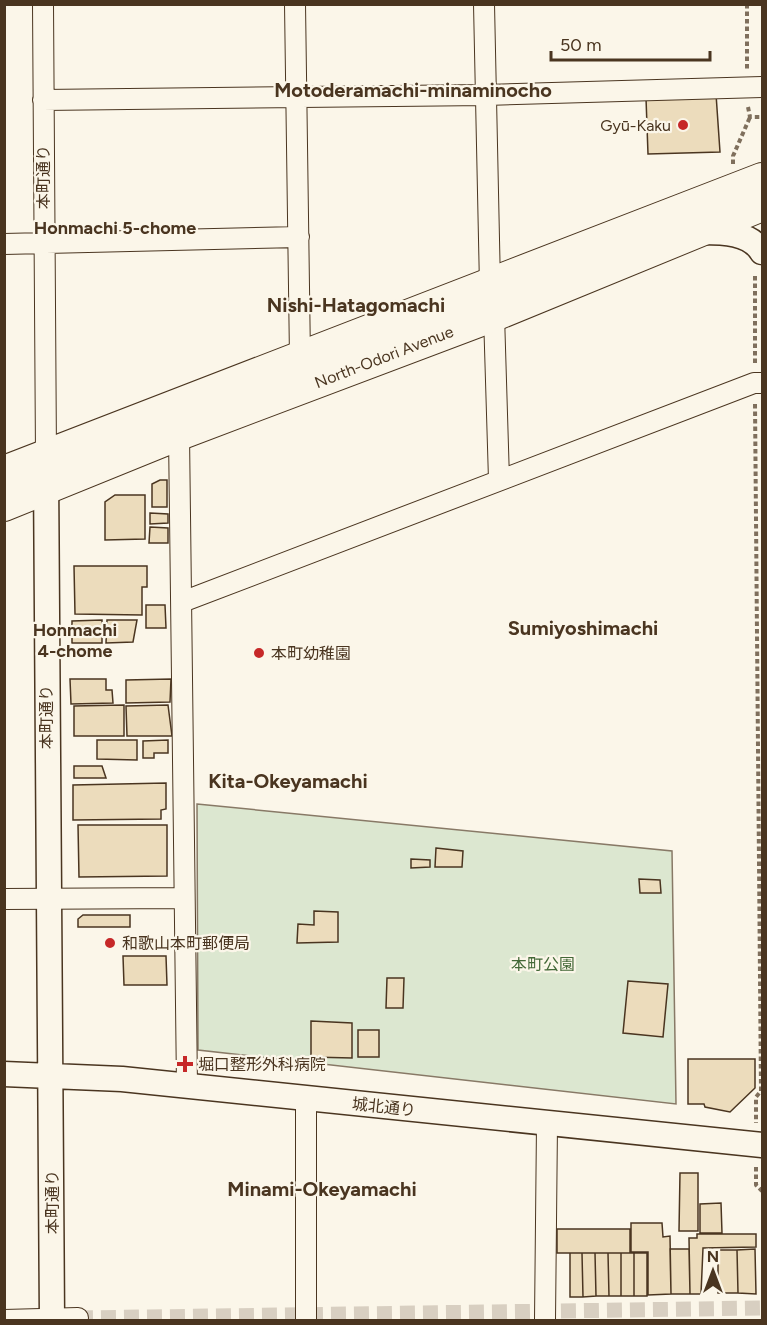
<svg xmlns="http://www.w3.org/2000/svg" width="767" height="1325" font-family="Figtree,'Noto Sans JP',sans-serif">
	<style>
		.green { fill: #dce7d0; stroke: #887966; stroke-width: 1.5 }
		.building { fill: #ecdcbc; stroke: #4a3520; stroke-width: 1.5 }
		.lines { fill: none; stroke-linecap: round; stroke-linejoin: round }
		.pedestrian-tunnel { stroke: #d8cfc1; stroke-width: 15; stroke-dasharray: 15 8; stroke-linecap: butt }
		.minor-casing { stroke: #4a3520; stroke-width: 22 }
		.tertiary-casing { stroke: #4a3520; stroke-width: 27 }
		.trunk-casing { stroke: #4a3520; stroke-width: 34 }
		.path { stroke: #7f6f5c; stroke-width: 4; stroke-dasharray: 4.5 3; stroke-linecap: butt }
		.minor { stroke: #fbf6e9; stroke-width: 20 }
		.tertiary { stroke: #fbf6e9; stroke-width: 24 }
		.trunk { stroke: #fbf6e9; stroke-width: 32 }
		.poi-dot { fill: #c62828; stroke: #fbf6e9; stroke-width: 2 }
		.labels { text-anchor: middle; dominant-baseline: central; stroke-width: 4.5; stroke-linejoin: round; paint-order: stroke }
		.poi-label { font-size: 16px; fill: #4a3520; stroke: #fbf6e9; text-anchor: start }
		.street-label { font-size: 16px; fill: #4a3520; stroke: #fbf6e9 }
		.park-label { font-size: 16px; fill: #436837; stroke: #fbf6e9 }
		.neighbourhood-label { font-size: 18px; font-weight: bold; fill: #4a3520; stroke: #fbf6e9 }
		.quarter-label { font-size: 20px; font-weight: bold; fill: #4a3520; stroke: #fbf6e9 }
	</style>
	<rect width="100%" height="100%" fill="#fbf6e9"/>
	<path class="green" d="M197 804 672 851 676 1104 198 1050Z"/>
	<path class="building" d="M716 94 720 152 648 154 646 98Z
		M160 480H167V507H152V484Z
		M115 495H145V539L105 540V502Z
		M150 513 168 514V523L150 524Z
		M150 527 168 528V543H149Z
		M74 566H147V587H142V615L75 614Z
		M146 605H165L166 628H146Z
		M102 620V643H72V621Z
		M107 620H137L133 642 106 643Z
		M70 679H106V690H112L113 703 71 704Z
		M171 679 170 702 126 703V680Z
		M124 705V736H74V706Z
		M168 705 172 736H127L126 706Z
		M97 740H137V760L97 759Z
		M168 740V753H154V758H143V741Z
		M74 766H102L106 778H74Z
		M166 783V809L161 810V819L73 820V785Z
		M78 825H167V876L79 877Z
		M436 848 463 851 462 867H435Z
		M411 859 430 860V867L411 868Z
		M639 879 660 880 661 893H640Z
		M314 911 338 912V942L297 943 298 924 314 925Z
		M83 915H130V927H78V919Z
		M123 956H166L167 985H124Z
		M387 978H404L403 1008H386Z
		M628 981 668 984 663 1037 623 1033Z
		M311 1021 352 1023V1058L311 1057Z
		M358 1030H379V1057H358Z
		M688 1059H755V1088L730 1112 705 1107 704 1104H688Z
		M680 1173H698V1231H679Z
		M721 1203 722 1233H700V1204Z
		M631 1223H662L663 1237 670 1236 671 1294 648 1295V1252H631Z
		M557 1229H630V1253H557Z
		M697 1234H756V1247L703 1248 701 1294H690L689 1238H697Z
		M670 1249H689L690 1294H671Z
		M755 1249 756 1294 738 1293 737 1250Z
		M718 1250H737L738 1293H718Z
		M570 1253H582L583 1297H570Z
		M582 1253H595L596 1296 583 1297Z
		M595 1253H608L609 1296H596Z
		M608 1253H621V1296H609Z
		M621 1253H634V1296H621Z
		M634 1253H647V1296H634Z"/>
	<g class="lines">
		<path class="pedestrian-tunnel" d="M78 1318 762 1308"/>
		<g class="minor-casing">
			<path id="minor" d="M43 4 46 455
				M295 4 300 358
				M484 4 490 286
				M43 100 486 95 762 87
				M4 244 299 237
				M494 315 499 480
				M179 434 187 1086
				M182 602 754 383H762
				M4 899 184 898
				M306 1099V1320
				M4 1320 78 1318
				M545 1320 547 1124"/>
		</g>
		<g class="tertiary-casing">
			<path id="tertiary" d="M702 232C722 232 750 232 762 252
				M46 472 52 1320
				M4 1074 122 1079 762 1145"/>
		</g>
		<g class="trunk-casing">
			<path id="trunk" d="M4 472 762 179
				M4 505 179 434 494 315 762 205"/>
		</g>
		<path class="path" d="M747 4V70
			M748 107 750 117H762
			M733 164V156L750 117
			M755 276V363
			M755 404 761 1091 756 1097V1123
			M756 1167V1185L762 1191"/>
		<use href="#minor" class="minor"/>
		<use href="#tertiary" class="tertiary"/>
		<use href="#trunk" class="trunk"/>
	</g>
	<g class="poi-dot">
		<circle cx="683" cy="125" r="6"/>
		<circle cx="259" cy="653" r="6"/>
		<circle cx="110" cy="943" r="6"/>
		<path d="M182 1055h6v6h6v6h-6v6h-6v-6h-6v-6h6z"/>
	</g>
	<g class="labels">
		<g class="poi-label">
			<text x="671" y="125" text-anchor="end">Gyū-Kaku</text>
			<text x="271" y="653">本町幼稚園</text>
			<text x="122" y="943">和歌山本町郵便局</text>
			<text x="198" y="1064">堀口整形外科病院</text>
		</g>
		<g class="street-label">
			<text transform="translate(43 177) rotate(-90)">本町通り</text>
			<text transform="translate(384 357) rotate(-21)">North-Odori Avenue</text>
			<text transform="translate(46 717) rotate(-90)">本町通り</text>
			<text transform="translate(384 1107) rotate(6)">城北通り</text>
			<text transform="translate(52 1202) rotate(-90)">本町通り</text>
		</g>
		<g class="park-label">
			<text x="543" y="964">本町公園</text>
		</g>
		<g class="neighbourhood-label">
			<text x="115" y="228">Honmachi 5-chome</text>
			<text x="75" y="630">Honmachi<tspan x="75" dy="21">4-chome</tspan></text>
		</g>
		<g class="quarter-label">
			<text x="413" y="90">Motoderamachi-minaminocho</text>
			<text x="356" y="305">Nishi-Hatagomachi</text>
			<text x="583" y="628">Sumiyoshimachi</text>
			<text x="288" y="781">Kita-Okeyamachi</text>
			<text x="322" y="1189">Minami-Okeyamachi</text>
		</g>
	</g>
	<rect width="767" height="1325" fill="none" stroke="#4a3520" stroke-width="12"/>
	<g transform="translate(713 1271)" stroke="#fbf6e9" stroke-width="4.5" paint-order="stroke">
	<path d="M0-4.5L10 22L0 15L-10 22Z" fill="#4a3520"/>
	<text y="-9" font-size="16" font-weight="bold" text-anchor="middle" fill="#4a3520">N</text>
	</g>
	<path d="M551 51v9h159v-9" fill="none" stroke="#4a3520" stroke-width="3"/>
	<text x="560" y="51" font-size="18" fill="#4a3520" stroke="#fbf6e9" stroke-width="4.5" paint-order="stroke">50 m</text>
</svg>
